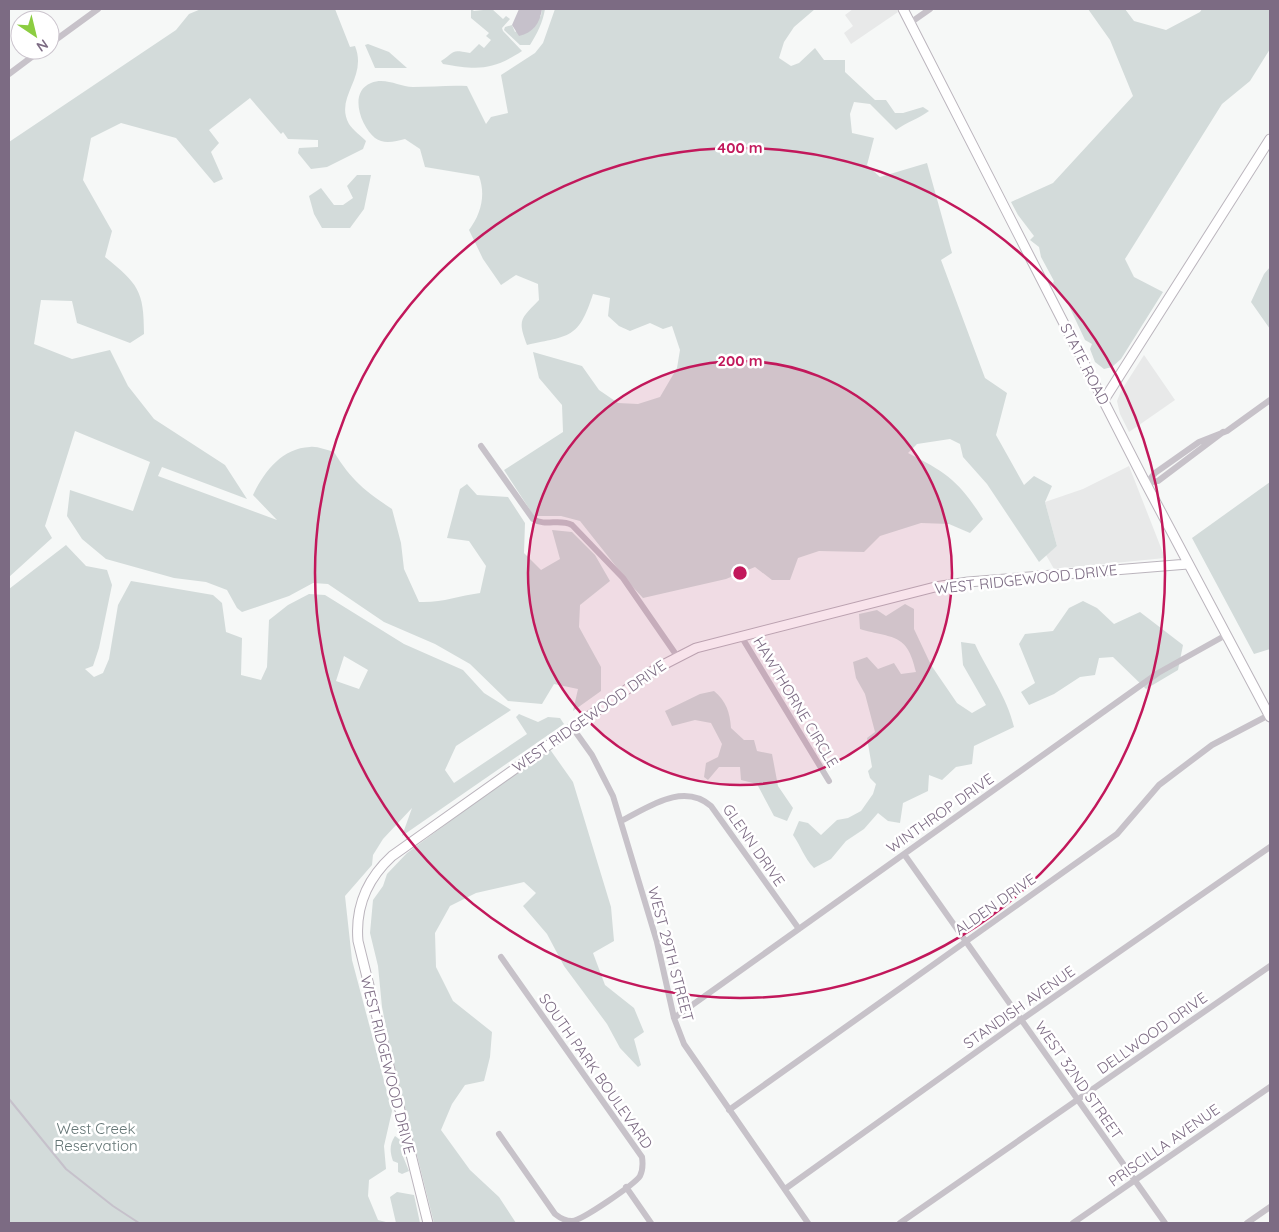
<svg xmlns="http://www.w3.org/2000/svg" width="1279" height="1232" font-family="Quicksand,sans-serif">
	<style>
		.built { fill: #e8e9e9 }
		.green { fill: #d3dbda; fill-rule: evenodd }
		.water { fill: #c6c1cb }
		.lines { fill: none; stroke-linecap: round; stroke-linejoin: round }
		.stream { stroke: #c6c1cb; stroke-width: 2 }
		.secondary-casing { stroke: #bbb5bd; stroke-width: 11 }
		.street { stroke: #c7c2c9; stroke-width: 6 }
		.secondary { stroke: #fff; stroke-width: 9 }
		.ring { fill: none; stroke: #c2185b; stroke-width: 2.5 }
		.labels { text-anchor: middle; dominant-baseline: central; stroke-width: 5; stroke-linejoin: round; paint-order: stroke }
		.street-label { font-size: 15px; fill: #7c6b83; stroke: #fff }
		.park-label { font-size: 15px; fill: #657676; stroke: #fff }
		.centre { fill: #c2185b; stroke: #fff; stroke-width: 2.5 }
		.ring-label { font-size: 15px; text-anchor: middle; font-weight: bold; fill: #c2185b; stroke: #fff; stroke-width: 5; stroke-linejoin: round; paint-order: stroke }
	</style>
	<rect width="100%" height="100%" fill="#f6f8f7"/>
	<path class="built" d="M853 9H896L898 12 851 44 844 33 853 26 845 15Z
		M1144 355 1175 400 1129 432 1120 414 1117 401 1121 391Z
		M1129 466 1165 558 1054 569 1046 555 1057 546 1045 502 1083 489Z"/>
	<path class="green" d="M201 9H335L350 47 355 46C368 78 334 97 349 124 353 130 361 136 366 141L363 149 327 167 311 169 298 153 299 148 318 147V140L288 139 283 132 281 134 250 98 209 130 219 143 211 152 223 179 214 183 176 138 121 123 91 138 83 180 112 231 105 257C138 284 144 290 144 334L130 343 77 323 72 301 41 300 34 344 72 359 110 350 128 386 154 419 225 465 247 499 162 467 158 476 277 520 253 495C264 472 282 448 310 447 317 446 326 450 334 452 351 480 365 491 392 509L401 543 404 569 419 602C442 603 458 596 480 593L486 566 469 541 447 538 460 489 467 484 477 495 508 497 525 523 524 553 541 570 560 559 552 530 572 532 595 555 610 581 580 605 579 627 601 667V691L573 711 578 689 554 684 542 704 508 701 470 664 435 644 384 622 328 584 313 583 289 596 242 612 237 608 227 590 206 582 174 578 106 559 82 539 67 516 70 490 133 511 150 462 75 431 45 526 52 538 9 577V142L176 30 189 14Z
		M471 9 474 11 492 9 503 19 506 16 510 19 502 28 503 31 522 51C492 71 477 70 443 64L441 61C456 52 449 49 470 53L479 44 484 48 491 40 486 36 489 33 471 18Z
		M542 9H545C543 22 537 34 530 45H520L504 30 505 27 512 25 515 32 541 16Z
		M555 9H815L794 27 784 42 779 58 791 66 799 63 815 48 824 60H845V72L875 100H886L895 113H903L923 107 929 111C918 119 907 122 896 130L870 104 854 102 850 114 852 133 874 138 867 165 880 177 927 163 952 253 941 260 985 378 1007 393 996 435 1024 485 1034 476 1052 486 1045 502 1057 546 1039 562 987 484 963 457 960 444 950 439 917 444 908 453C946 472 960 482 983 519L970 533 949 524 921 523 880 536 864 552 819 551 798 558 790 580H772L755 567 726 579 643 598 630 584 580 521 561 516H534L504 470 563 432 562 405 539 378 533 352 582 366 599 390 618 403 638 404 660 397 677 368 680 350 672 326 663 329 650 323 630 331 619 326 608 316 610 298 593 294C578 340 570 335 527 345 517 319 521 319 539 300L538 284 516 275 501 285 483 259 469 230C481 214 486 195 479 176L425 167 420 149 405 139C396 141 384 145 375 138 361 127 348 92 371 83 386 77 399 87 413 87 431 87 449 85 467 86L486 124 491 117 508 113 501 75 535 53 543 43Z
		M1088 9H1125L1134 21 1166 30 1200 12 1202 9H1270V49L1250 81 1222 104 1125 259 1134 277 1163 292 1121 359 1112 367 1104 369 1095 362 1090 349 1092 344 1085 340 1069 306 1053 283 1054 281 1041 257 1039 247 1030 240 1034 236 1018 215 1011 202 1053 183 1133 96 1110 40Z
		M368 44 389 52 407 68H375L365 45Z
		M357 175H371L364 209 350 228H322L314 214 309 196 321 188 334 205H343L353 198 347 186Z
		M1270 267V329L1251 302 1264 274Z
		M1270 482V649L1254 654 1192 538Z
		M66 545 86 566 107 570 112 585 99 648 93 666 85 669 94 677 103 673 109 659 118 605 131 581 213 595 222 603 226 632 242 638 241 675 261 680 267 667 269 620 288 605 309 594 325 595 404 644 463 670 484 693 511 710 456 746 445 770 454 783 527 734 516 717 519 714 538 722 548 717 560 718 564 724 402 836 412 808 383 839 373 855 372 865 345 896 352 960 392 1111 384 1146 386 1169 369 1180 368 1196 378 1220 390 1223H9V589ZM344 656 368 670 359 689 336 681Z
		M1083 601 1097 608 1114 624 1140 612 1183 645 1178 670 1146 689 1113 657 1099 658 1095 675 1080 677 1054 694 1029 705 1021 692 1035 683 1019 644 1025 634 1053 631 1069 608Z
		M905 604 914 609V629L931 665 957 703 972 713 986 705 963 665 961 642 975 644C988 672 1007 697 1014 727L974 746 972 764 956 767 942 780 929 775 928 791 903 803 900 823 888 821 878 813 864 829 846 841 831 859 814 868C804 858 801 846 793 835L799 821 808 823 821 835 837 820 848 818 861 811 873 794 876 784 870 778 868 771 872 767 867 738 875 732 865 694 856 678 853 662 867 657 878 669 894 663 901 674 916 672C907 632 893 639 860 629L859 614 877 610 886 616Z
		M714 691C726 701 730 712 731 728L744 740H754L757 751 772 754 778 786 793 808 787 821 774 816 757 784 741 780 740 767H719L708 780 704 777 706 763 718 757 722 744 711 723 695 720 672 726 665 711 700 694Z
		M549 748 573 782 611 907 614 941 593 953 605 985 634 1008 644 1032 634 1039 641 1065 638 1067 620 1048 607 1024 564 966 547 934 523 906 536 893 524 882 476 893 450 906 435 933 436 967 453 1001 492 1032 490 1057 484 1081 465 1085 452 1104 441 1130 470 1170 499 1197 516 1223H434L391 1052 382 1007 378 966 370 933 373 900 383 886 387 874 407 853Z
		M395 1136 404 1143 402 1154 409 1171 402 1174 398 1172V1163L393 1161C390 1152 389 1145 395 1136Z
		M397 1192 414 1195 420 1223H396L390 1197Z"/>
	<path class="water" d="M519 9H542C540 23 533 33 519 36L512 25Z"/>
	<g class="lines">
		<path class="stream" d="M9 1099 66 1169 113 1206 139 1223"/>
		<g class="secondary-casing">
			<path id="secondary" d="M903 9 1144 480 1270 717
				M1104 400 1270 139
				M428 1223 358 941C355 907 367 879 392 856L657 668 696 648 935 587 968 582 1188 564"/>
		</g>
		<path class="street" d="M910 23 930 9
			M50 44 98 9
			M9 74 41 50
			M481 446 533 519C546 527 559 518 572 525L623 578 677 656
			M1146 483 1158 481 1223 432
			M1146 484 1155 473 1199 442 1227 431 1270 400
			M741 636 829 781
			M572 727 592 755 613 796 657 942 674 1018 684 1044 808 1223
			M621 821C649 807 683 782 711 806L799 929
			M904 854 1165 1223
			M674 1018 1158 673 1226 635
			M729 1110 1117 834 1159 785 1212 745 1269 715
			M499 1134 555 1214C560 1218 565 1221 572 1221 581 1221 635 1184 640 1176 643 1170 643 1164 642 1157L501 957
			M626 1187 651 1223
			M785 1189 1021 1020 1270 847
			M900 1223 1270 966
			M1073 1223 1270 1087
			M1247 1223 1270 1207"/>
		<use href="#secondary" class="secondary"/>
	</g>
	<circle cx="740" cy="573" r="212" fill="#c2185b" fill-opacity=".12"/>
	<g class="ring">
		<circle cx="740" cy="573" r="212"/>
		<circle cx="740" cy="573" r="425"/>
	</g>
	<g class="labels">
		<g class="street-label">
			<text transform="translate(1085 364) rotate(63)">STATE ROAD</text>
			<text transform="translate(1026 579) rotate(-6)">WEST RIDGEWOOD DRIVE</text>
			<text transform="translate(796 702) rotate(59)">HAWTHORNE CIRCLE</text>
			<text transform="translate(589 716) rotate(-35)">WEST RIDGEWOOD DRIVE</text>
			<text transform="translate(940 813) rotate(-35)">WINTHROP DRIVE</text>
			<text transform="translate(754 845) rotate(55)">GLENN DRIVE</text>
			<text transform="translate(995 904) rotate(-35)">ALDEN DRIVE</text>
			<text transform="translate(671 954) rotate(75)">WEST 29TH STREET</text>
			<text transform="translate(1019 1007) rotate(-35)">STANDISH AVENUE</text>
			<text transform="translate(1152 1033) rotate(-35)">DELLWOOD DRIVE</text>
			<text transform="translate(388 1065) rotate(76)">WEST RIDGEWOOD DRIVE</text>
			<text transform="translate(596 1071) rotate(55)">SOUTH PARK BOULEVARD</text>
			<text transform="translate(1079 1080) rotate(55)">WEST 32ND STREET</text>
			<text transform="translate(1164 1145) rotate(-35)">PRISCILLA AVENUE</text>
		</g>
		<g class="park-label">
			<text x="96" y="1128">West Creek<tspan x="96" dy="17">Reservation</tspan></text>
		</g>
	</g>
	<circle cx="740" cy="573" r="8" class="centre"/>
	<g class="ring-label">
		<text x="740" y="153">400 m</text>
		<text x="740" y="366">200 m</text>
	</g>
	<rect width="1279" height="1232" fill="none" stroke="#7c6b83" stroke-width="20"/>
	<g transform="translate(35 35) rotate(145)"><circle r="24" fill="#ffffff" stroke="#cbc4cd"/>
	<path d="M0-4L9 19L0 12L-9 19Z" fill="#8ccd41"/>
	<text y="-8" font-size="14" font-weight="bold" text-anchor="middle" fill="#7c6b83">N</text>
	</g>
</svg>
